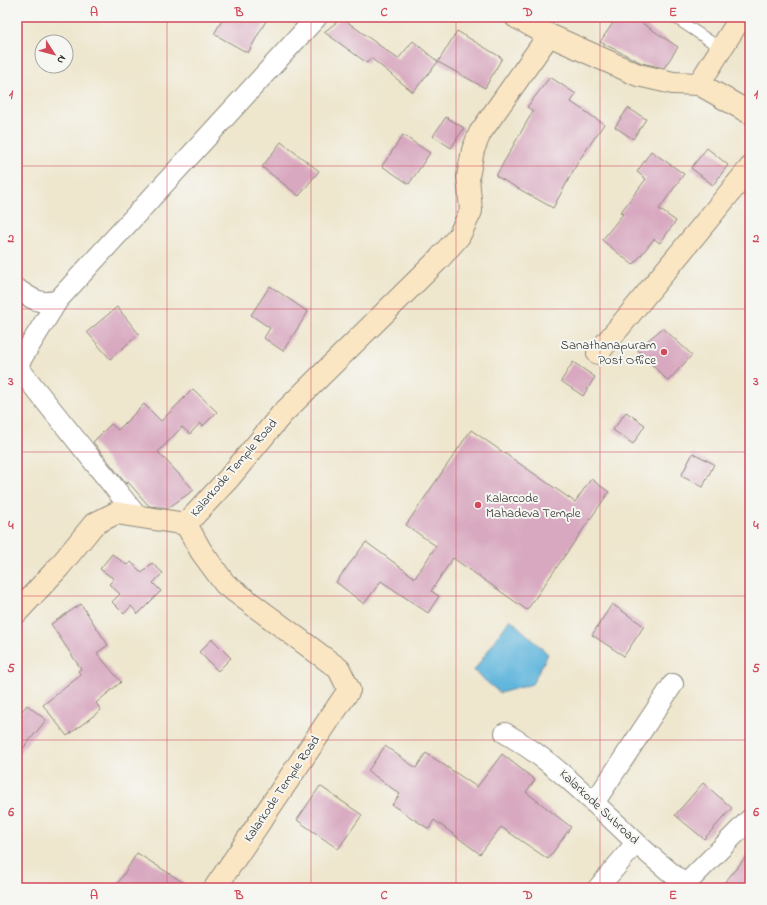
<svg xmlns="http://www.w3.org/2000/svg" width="767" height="905" font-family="'Indie Flower',sans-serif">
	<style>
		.water { fill: #61b6dd; stroke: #467084 }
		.building { fill: #d8a8c0 }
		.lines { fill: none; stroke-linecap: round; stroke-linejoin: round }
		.service-casing { stroke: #8c887c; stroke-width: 12 }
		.minor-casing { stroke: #8c887c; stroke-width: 22 }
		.secondary-casing { stroke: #8c887c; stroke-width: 24 }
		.service { stroke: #fff; stroke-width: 10 }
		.minor { stroke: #fff; stroke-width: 20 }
		.secondary { stroke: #fbe6c4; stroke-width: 22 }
		.grid { fill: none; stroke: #d1495b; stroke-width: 1; stroke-opacity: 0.55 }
		.poi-dot { fill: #d1495b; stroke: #f6f6f2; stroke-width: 1.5 }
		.labels { text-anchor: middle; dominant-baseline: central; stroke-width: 4; stroke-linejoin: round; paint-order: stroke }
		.poi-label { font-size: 13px; fill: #2b2b2b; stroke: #f6f6f2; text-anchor: end }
		.street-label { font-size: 13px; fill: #2b2b2b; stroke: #f6f6f2 }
		.neatline { fill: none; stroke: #d1495b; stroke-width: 1.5 }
		.grid-label { font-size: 13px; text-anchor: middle; font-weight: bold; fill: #d1495b }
	</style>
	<rect width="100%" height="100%" fill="#f6f6f2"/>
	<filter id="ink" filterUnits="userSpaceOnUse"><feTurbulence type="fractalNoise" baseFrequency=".025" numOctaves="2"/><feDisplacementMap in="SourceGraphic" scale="8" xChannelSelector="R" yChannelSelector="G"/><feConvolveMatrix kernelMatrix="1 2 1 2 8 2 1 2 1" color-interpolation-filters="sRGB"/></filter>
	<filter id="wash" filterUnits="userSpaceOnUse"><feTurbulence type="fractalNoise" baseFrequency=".012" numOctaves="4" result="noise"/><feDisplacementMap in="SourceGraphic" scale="16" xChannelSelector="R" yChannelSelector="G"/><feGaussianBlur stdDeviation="0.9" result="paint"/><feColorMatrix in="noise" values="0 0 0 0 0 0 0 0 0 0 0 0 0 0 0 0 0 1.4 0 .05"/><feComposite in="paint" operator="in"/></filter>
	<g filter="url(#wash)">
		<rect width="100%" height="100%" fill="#eee6cd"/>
		<path class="water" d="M510 619 548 654 532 684 500 693 474 671Z"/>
		<g id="blocks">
			<path class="building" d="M224 17H268L248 53 214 34Z
				M617 17H633L678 47 664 68 642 63 600 42Z
				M342 18 398 59 413 41 438 62 413 92 371 58 367 63 324 32Z
				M457 31 502 58 485 88 438 62Z
				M550 77 576 94 571 102 604 124 578 162 553 208 496 176 533 111 527 107Z
				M628 108 646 119 633 139 615 127Z
				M446 117 464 128 451 148 433 136Z
				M403 135 430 153 409 184 382 166Z
				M281 142 319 171 299 196 262 167Z
				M707 148 728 165 713 185 691 168Z
				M651 151 684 174 659 209 676 221 660 243 654 239 633 265 602 240 623 214 620 213 646 179 637 172Z
				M270 286 308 312 283 351 264 338 270 328 251 315Z
				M117 307 139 334 110 359 87 332Z
				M663 328 692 355 668 381 637 349Z
				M573 362 595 377 583 396 561 381Z
				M193 389 217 412 203 426 200 423 190 434 182 427 158 452 194 490 168 508 149 506 128 482 126 484 93 442 111 424 118 430 144 404 161 421Z
				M626 412 645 425 633 444 613 430Z
				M471 430 575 502 591 479 609 492 527 610 453 558 431 591 439 596 428 613 381 581 364 604 336 582 366 542 415 578 436 546 406 525Z
				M693 453 714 464 703 487 681 476Z
				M112 554 127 565 131 562 142 573 152 563 163 573 153 583 161 591 138 614 131 606 124 614 112 602 120 594 109 584 114 579 100 569Z
				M81 604 108 645 97 653 121 682 96 703 101 710 67 736 43 705 81 675 78 671 81 669 51 624Z
				M612 604 644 626 624 656 592 635Z
				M212 639 231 658 218 671 199 652Z
				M27 705 46 720 17 756V717Z
				M385 746 416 768 426 753 477 787 502 754 535 780 526 792 571 827 548 859 501 827 480 854 434 820 429 829 392 805 400 794 368 771Z
				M703 783 732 808 704 839 675 815Z
				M320 786 362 815 338 849 297 820Z
				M750 852V888H720Z
				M137 853 192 888H115Z"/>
		</g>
	</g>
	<g filter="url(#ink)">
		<use href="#blocks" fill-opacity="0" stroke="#8c887c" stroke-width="1"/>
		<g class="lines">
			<g class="service-casing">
				<path id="service" d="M674 17 722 49"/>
			</g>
			<g class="minor-casing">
				<path id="minor" d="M17 289C31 298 40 306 58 300L317 17
					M58 300 17 366 137 516
					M505 733C557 763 598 807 642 848 657 862 674 874 688 888
					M594 803 673 684
					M685 885 750 819
					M598 888 636 843"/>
			</g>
			<g class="secondary-casing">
				<path id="secondary" d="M516 17 549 35 638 75 673 83 699 84 750 113
					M699 84 741 17
					M598 353 750 168
					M17 612 59 567 94 524 116 513 186 524
					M215 888 349 690 339 669 225 584 201 551 186 524 229 478 281 415 440 258 459 236 471 211 468 177 473 150 480 133 549 35"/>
			</g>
			<use href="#service" class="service"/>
			<use href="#minor" class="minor"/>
			<use href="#secondary" class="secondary"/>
		</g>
	</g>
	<path class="grid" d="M167 17V888M311 17V888M456 17V888M600 17V888M17 166H750M17 309H750M17 452H750M17 596H750M17 740H750"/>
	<g class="poi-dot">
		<circle cx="664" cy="352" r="4"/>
		<circle cx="478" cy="505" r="4"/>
	</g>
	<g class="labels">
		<g class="poi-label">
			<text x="656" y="345">Sanathanapuram<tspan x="656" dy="15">Post Office</tspan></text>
			<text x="486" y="498" text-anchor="start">Kalarcode<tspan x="486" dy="15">Mahadeva Temple</tspan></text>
		</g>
		<g class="street-label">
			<text transform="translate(234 468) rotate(-49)">Kalarkode Temple Road</text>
			<text transform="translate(282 789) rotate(-56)">Kalarkode Temple Road</text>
			<text transform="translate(599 807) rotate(43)">Kalarkode Subroad</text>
		</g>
	</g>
	<rect width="767" height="905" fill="none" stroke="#f6f6f2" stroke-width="44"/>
	<g transform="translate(54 54) rotate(126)"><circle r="19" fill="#f6f6f2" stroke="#a5a5a2"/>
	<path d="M0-3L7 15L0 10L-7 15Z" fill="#d1495b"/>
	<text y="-6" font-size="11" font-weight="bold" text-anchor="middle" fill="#2b2b2b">N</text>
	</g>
	<rect x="22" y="22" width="723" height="861" class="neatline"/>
	<g class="grid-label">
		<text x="94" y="16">A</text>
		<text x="239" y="16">B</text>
		<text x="384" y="16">C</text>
		<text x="528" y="16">D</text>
		<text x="673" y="16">E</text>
		<text x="11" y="98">1</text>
		<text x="756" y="98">1</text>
		<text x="11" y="242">2</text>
		<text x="756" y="242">2</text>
		<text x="11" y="385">3</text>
		<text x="756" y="385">3</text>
		<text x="11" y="529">4</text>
		<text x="756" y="529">4</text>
		<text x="11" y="672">5</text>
		<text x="756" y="672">5</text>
		<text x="11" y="816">6</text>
		<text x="756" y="816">6</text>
		<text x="94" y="899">A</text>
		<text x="239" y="899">B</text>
		<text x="384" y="899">C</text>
		<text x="528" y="899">D</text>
		<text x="673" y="899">E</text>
	</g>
</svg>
